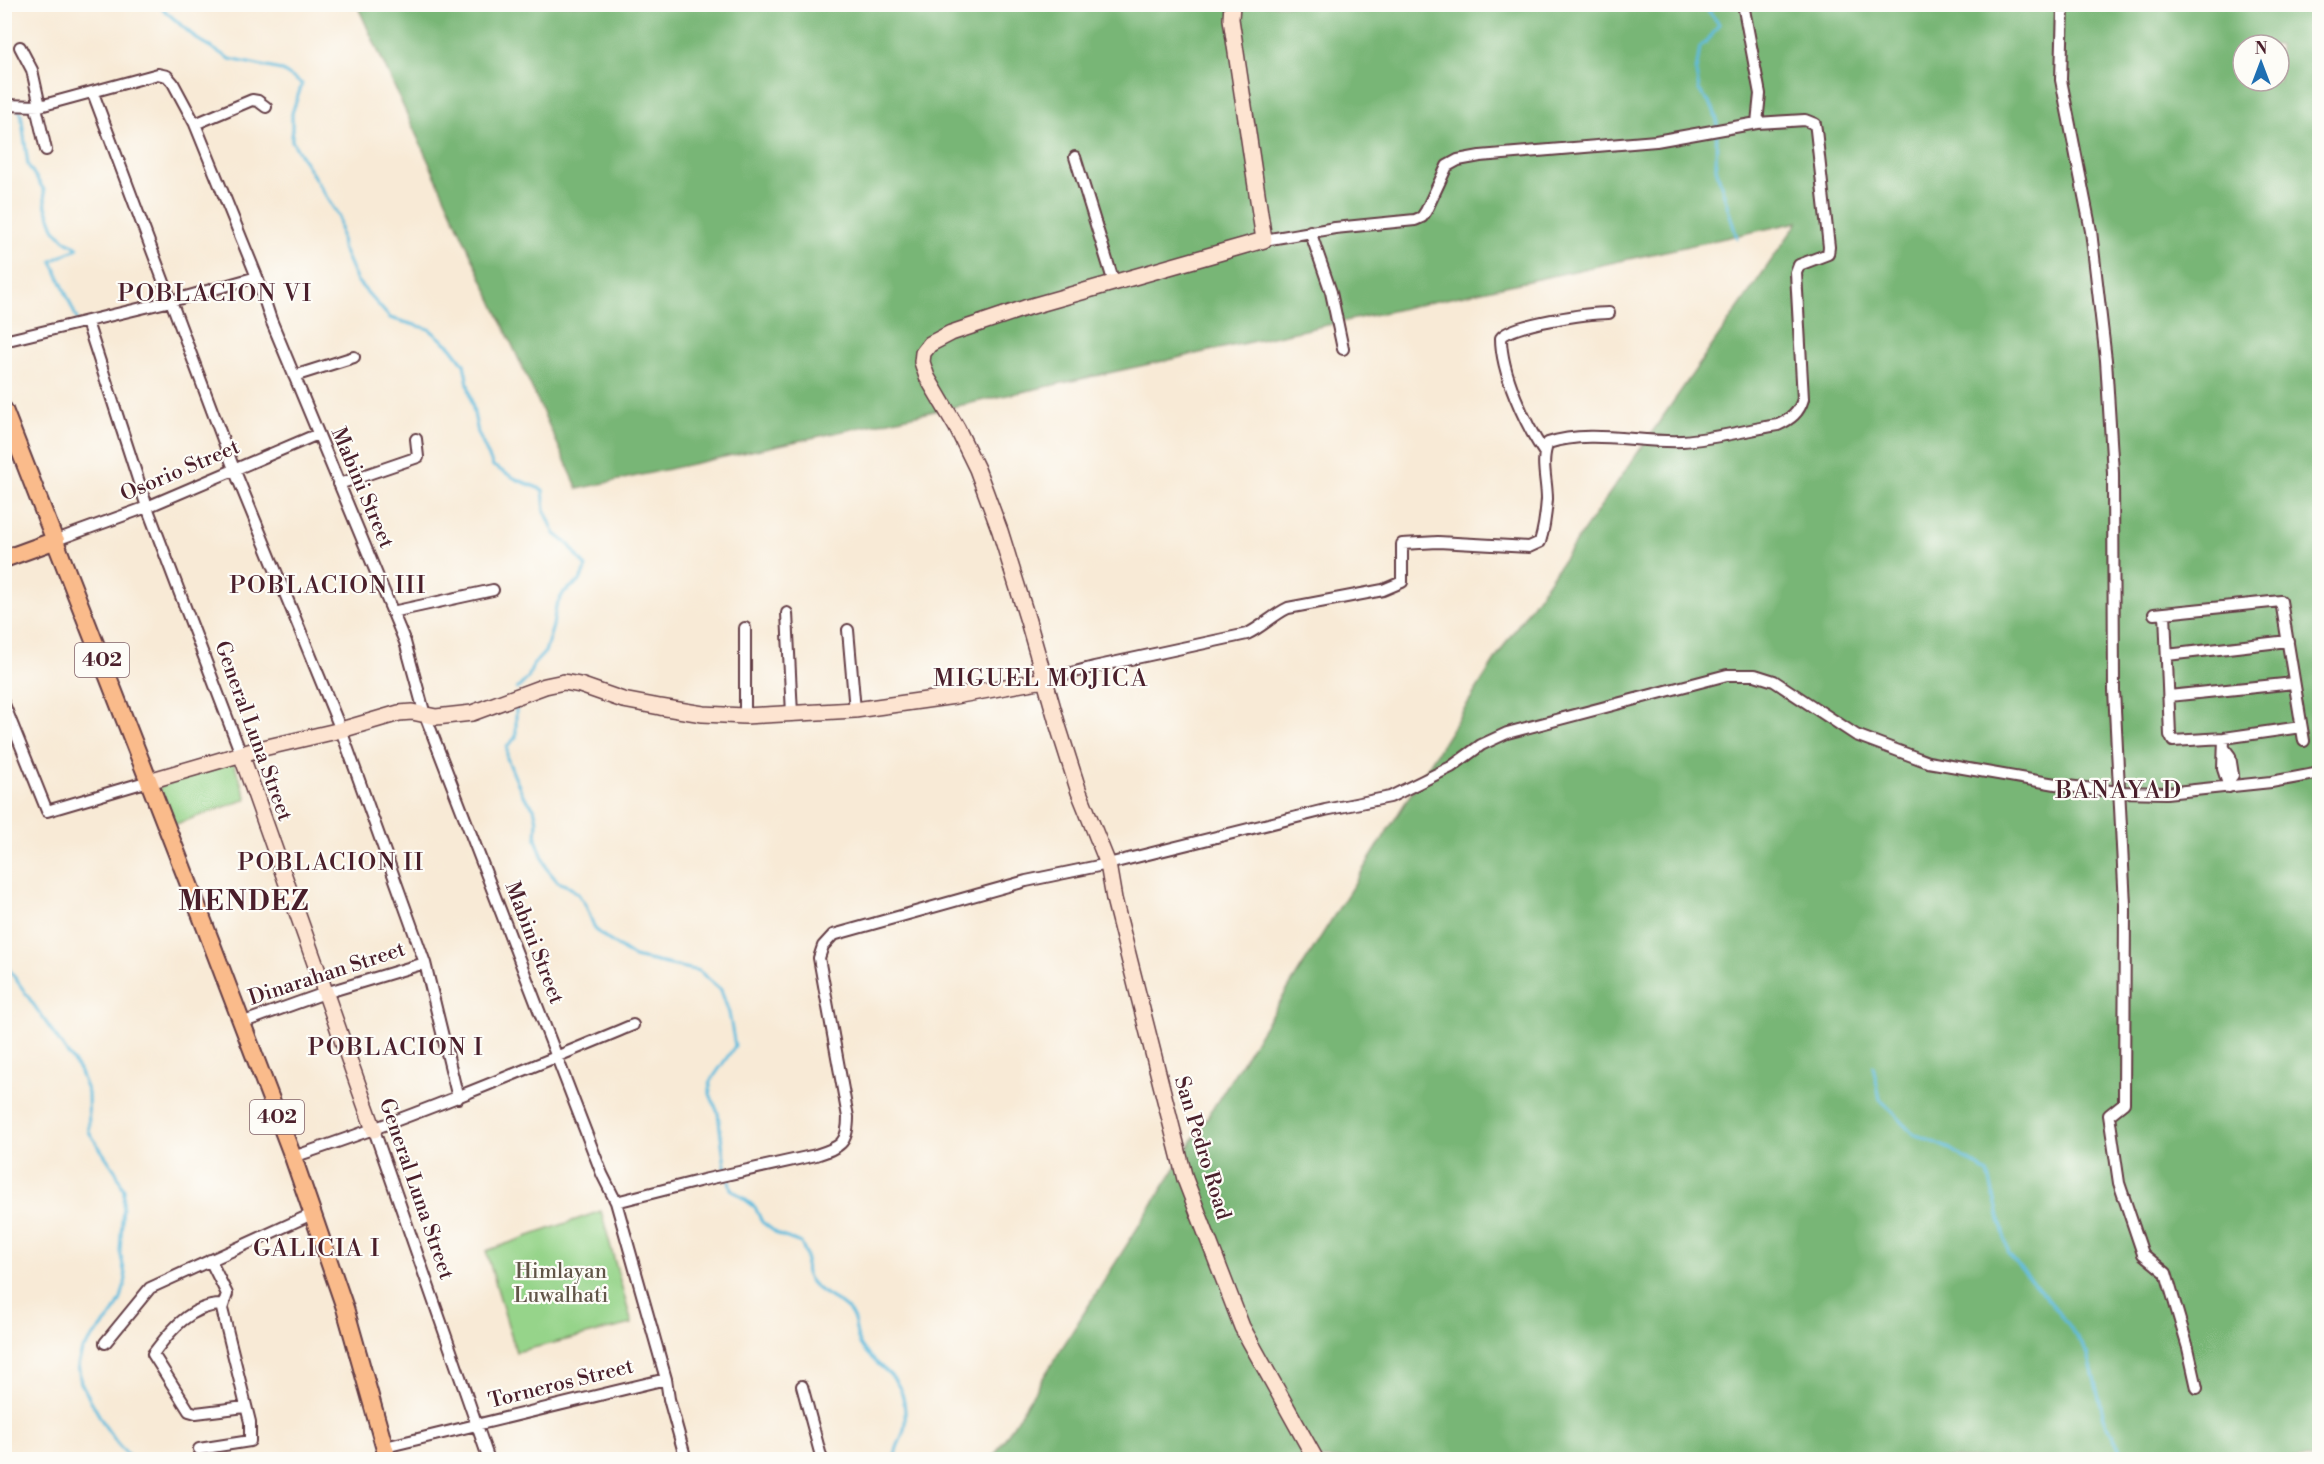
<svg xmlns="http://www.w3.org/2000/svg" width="2324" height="1464" font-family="'Libre Bodoni',serif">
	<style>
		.green { fill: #96d48a; stroke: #707a5a; stroke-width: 1.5 }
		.forest { fill: #78b676; stroke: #616a50; stroke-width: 1.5; fill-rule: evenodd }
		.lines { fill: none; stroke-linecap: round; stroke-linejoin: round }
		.stream { stroke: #5fbbdd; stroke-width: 3 }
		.street-casing { stroke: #643d45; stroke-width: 14 }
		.secondary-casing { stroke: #643d45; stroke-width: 18 }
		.primary-casing { stroke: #643d45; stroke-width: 20 }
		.street { stroke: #fff; stroke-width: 10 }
		.secondary { stroke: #fde4d1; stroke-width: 15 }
		.primary { stroke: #fabb8b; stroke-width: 16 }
		.labels { text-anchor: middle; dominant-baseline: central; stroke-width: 4.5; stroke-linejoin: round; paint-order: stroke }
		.shield { fill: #fdfcf7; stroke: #806168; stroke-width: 1.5 }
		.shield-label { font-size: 20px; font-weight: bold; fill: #4a1f2b }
		.street-label { font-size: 21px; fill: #4a1f2b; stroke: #fdfcf7 }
		.park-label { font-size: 21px; fill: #615548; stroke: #fdfcf7 }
		.quarter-label { font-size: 24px; letter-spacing: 1.5px; fill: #4a1f2b; stroke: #fdfcf7 }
		.district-label { font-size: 27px; font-weight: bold; letter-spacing: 1.5px; fill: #4a1f2b; stroke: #fdfcf7 }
	</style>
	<rect width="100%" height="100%" fill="#fdfcf7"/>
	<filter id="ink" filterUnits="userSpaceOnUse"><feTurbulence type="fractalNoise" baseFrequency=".0167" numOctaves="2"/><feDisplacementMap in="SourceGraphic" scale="12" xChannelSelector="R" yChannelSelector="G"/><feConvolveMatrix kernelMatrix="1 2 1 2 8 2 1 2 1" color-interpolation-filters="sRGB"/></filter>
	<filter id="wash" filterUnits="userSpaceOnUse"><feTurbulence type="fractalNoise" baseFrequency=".008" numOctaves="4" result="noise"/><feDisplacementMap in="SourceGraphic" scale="24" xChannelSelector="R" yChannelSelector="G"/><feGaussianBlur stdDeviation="1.35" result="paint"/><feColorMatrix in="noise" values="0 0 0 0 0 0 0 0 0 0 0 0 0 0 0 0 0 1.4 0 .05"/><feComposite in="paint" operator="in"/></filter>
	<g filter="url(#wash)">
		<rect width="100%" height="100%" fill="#f8ead6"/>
		<path class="green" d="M233 761 247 799 173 825 159 787Z
			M601 1211 632 1324 516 1352 486 1251Z"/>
		<path class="forest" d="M357 5H2319V1459H992L1507 641 1798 222 578 489ZM2243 45H2279V81H2243Z"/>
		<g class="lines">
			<path class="stream" d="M157 4 197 39 230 59 281 70 302 84 292 113V141L339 217 342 247 357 281 390 318 429 329 451 347 464 364 478 433 493 466 516 479 543 490 545 511 555 534 569 545 586 567 580 581 564 592 556 606 553 626 545 652 533 665 528 678 517 689
				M1703 4 1719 24 1710 38 1700 47 1696 72 1699 90 1713 108 1717 120 1716 168 1737 238
				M4 89 13 102
				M17 107 21 113 28 165 44 190 46 207 55 230 65 240 78 248 52 261 77 319
				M516 701V737L507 747V758L514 775 523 795 534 808 537 821 536 839 547 869 558 882 568 886 578 894 586 906 595 929 607 939 634 957 699 971 721 990 729 1013 735 1046 710 1082V1094L718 1113 725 1166 731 1189 755 1207 762 1222 779 1235 801 1243C802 1247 806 1252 806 1256 807 1268 802 1270 811 1282 821 1295 837 1298 848 1310 858 1320 854 1333 860 1344 874 1368 897 1369 904 1401 905 1409 906 1422 904 1429 902 1441 894 1447 895 1460
				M4 962 79 1070 88 1093 89 1132 116 1172 124 1190 120 1251 126 1279 121 1299 113 1314 82 1350 78 1365 81 1383 105 1426 117 1443 132 1460
				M1873 1066 1880 1099 1914 1134 1950 1149 1988 1173 2009 1255 2058 1311 2088 1354 2104 1418 2125 1460"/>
		</g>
	</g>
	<g filter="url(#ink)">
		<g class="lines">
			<g class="street-casing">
				<path id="street" d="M1743 4 1760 94 1757 123
					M2063 4 2061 80 2091 231 2106 360 2113 473 2114 690 2125 905 2124 1103 2109 1115 2119 1183 2143 1254 2166 1273 2188 1348 2197 1388
					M20 47 32 70 40 106
					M93 93 234 469 341 730 425 963 458 1098
					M4 105 40 106 158 74 167 76 173 83 195 124 257 277 271 320 405 642 425 715 602 1174 616 1202 666 1379
					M36 107 46 150
					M195 124 252 100 258 101 266 107
					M1075 157 1114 283
					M1310 231 1331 292 1343 349
					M87 322 147 507 241 754
					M4 341 171 301 257 277
					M294 376 354 357
					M1544 452C1525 424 1501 372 1501 338 1509 324 1590 313 1609 313
					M339 484 418 457 416 439
					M56 540 147 507 318 434
					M392 612 493 590
					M787 613 792 714
					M2165 613 2170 735 2173 741 2224 738 2301 727
					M2154 614 2281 601 2304 741
					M745 628V716
					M848 630 855 710
					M2167 655 2288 641
					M1044 680 1094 667 1247 634C1262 627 1273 615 1288 608L1383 590 1402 582V544L1438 542 1529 547 1540 542C1544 529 1546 513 1547 499 1547 480 1540 461 1548 443 1591 429 1638 443 1682 441 1714 439 1746 430 1778 425 1791 419 1799 413 1803 399L1796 273 1799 265 1828 254 1829 247 1816 130 1815 124 1805 120 1757 123 1656 141 1480 156 1458 160 1447 166 1426 211 1422 217 1415 220 1335 228 1264 240
					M2169 696 2294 683
					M4 704 47 811 149 781
					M2224 738 2223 769 2229 787
					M2224 748 2230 756 2233 775 2228 781
					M241 1023 325 993 425 963
					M374 1130 489 1460
					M293 1157C408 1119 520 1072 633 1025
					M616 1202 703 1180 816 1155C840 1147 848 1144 848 1117L819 958 823 946 833 935 1026 881 1108 864 1325 810 1390 797 1451 767 1481 745 1507 733 1727 675H1755L1774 681 1856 735 1928 762 2067 786 2120 792 2166 793 2271 782 2320 773
					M223 1305C191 1304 170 1331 153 1354L189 1411 196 1413 245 1407
					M105 1343 150 1288 312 1214
					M802 1386 822 1460
					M385 1447 666 1379 669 1399 686 1460
					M199 1449 250 1441V1422L222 1309 227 1294 210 1260"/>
			</g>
			<g class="secondary-casing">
				<path id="secondary" d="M1232 4 1231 19 1264 240 1025 308 951 333 930 344 923 353 922 362 927 377 957 428 977 469 1000 531 1028 621 1058 726 1079 792 1108 864 1114 899 1185 1179 1242 1327 1316 1460
					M241 754 374 1130
					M149 781 259 749 341 730 399 713 412 712 436 717 472 713 545 686 564 682 580 685 623 700 660 707 703 714 745 716 855 710 955 696 1044 680"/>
			</g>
			<g class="primary-casing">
				<path id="primary" d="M4 410 190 887 293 1157 345 1308 388 1460
					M4 559 56 540"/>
			</g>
			<use href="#street" class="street"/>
			<use href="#secondary" class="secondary"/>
			<use href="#primary" class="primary"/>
		</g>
	</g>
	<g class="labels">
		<g class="shield">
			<rect x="75" y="643" width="54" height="34" rx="4.5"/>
			<rect x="250" y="1100" width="54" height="34" rx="4.5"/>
		</g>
		<g class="shield-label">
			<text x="102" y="660">402</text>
			<text x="277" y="1117">402</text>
		</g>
		<g class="street-label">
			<text transform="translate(180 471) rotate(-23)">Osorio Street</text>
			<text transform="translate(362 488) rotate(67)">Mabini Street</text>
			<text transform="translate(253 731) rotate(70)">General Luna Street</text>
			<text transform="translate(534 943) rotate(69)">Mabini Street</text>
			<text transform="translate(327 974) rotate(-18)">Dinarahan Street</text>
			<text transform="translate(1202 1148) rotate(73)">San Pedro Road</text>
			<text transform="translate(416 1189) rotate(71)">General Luna Street</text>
			<text transform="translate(561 1384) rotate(-14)">Torneros Street</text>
		</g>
		<g class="park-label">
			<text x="561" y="1272">Himlayan<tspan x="561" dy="24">Luwalhati</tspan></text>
		</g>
		<g class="quarter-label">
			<text x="215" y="294">POBLACION VI</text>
			<text x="328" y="586">POBLACION III</text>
			<text x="1041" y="679">MIGUEL MOJICA</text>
			<text x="2119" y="791">BANAYAD</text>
			<text x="331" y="863">POBLACION II</text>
			<text x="396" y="1048">POBLACION I</text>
			<text x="317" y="1249">GALICIA I</text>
		</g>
		<g class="district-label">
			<text x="244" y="902">MENDEZ</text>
		</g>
	</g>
	<rect width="2324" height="1464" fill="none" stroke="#fdfcf7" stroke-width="24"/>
	<g transform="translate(2261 63)"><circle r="28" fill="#fdfcf7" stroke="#b5a4a5" stroke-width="1.5"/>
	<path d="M0-4.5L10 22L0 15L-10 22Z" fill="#1f6fb2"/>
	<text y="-9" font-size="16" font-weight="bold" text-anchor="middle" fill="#4a1f2b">N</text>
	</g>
</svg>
